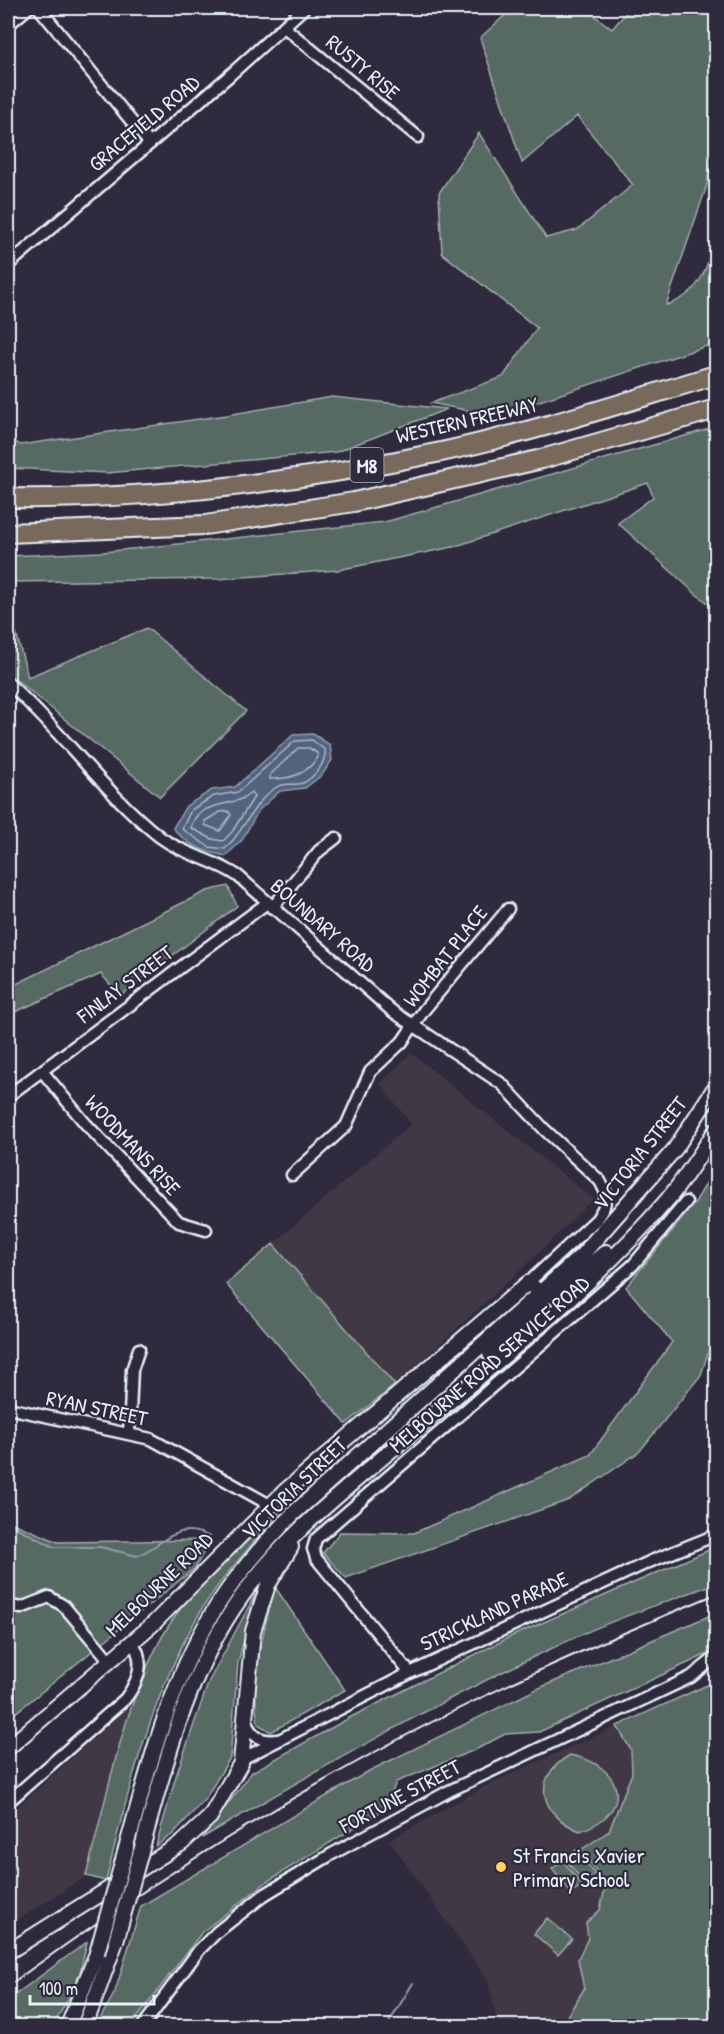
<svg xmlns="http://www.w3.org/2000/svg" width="724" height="2034" font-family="'Patrick Hand',sans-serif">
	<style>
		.built { fill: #413845 }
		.green { fill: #576962; stroke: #a0adad; stroke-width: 1.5 }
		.water { fill: #53647e; stroke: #8f9caf; stroke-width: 1.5 }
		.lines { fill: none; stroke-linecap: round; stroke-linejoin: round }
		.shore { stroke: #acb9c7; stroke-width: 1.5 }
		.stream { stroke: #8f9caf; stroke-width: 2 }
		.street-casing { stroke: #e8f1f8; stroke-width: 15 }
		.secondary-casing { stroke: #e8f1f8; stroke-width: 18 }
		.highway-casing { stroke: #e8f1f8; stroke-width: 22 }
		.street { stroke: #2f2a3d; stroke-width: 10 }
		.secondary { stroke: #2f2a3d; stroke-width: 14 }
		.highway { stroke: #78695c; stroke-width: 18 }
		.rail { stroke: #e8f1f8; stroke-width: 2 }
		.secondary-bridge-casing { stroke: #e8f1f8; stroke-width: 18; stroke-linecap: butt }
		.secondary-bridge { stroke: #2f2a3d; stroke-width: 14 }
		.poi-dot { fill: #ffd166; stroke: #2f2a3d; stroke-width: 2 }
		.labels { text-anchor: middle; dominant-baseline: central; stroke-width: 4.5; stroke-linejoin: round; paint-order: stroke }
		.shield { fill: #2f2a3d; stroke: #b0b5c0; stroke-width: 1.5 }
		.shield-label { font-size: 20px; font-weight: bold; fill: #e8f1f8 }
		.street-label { font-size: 21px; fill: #e8f1f8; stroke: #2f2a3d }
		.poi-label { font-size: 21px; fill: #e8f1f8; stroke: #2f2a3d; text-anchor: start }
	</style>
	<rect width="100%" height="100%" fill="#2f2a3d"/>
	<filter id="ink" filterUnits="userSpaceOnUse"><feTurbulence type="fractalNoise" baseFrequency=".0167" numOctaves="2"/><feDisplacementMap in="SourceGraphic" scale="12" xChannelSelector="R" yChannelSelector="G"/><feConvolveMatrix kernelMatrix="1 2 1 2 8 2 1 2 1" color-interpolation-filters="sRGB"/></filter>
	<g filter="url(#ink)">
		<path class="built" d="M411 1053 593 1199 526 1265 395 1385 273 1244 411 1124 380 1084Z
			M131 1704 86 1876 8 1926V1816Z
			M617 1726 631 1750 632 1773 609 1831 581 1850 606 1883 600 1910 586 1923 588 1938 578 1959 584 1989 561 2026H498L488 1980 389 1840 495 1781Z"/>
		<path class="green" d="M513 8H585L612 29 630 8H712L716 13V142L706 188 666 305C704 294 709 262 716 227V343L494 416 431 403 503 377 537 328 442 253 439 193 479 133 546 238 577 230 633 185 577 116 522 163 480 38Z
			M332 397 447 409 336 452 107 473 8 468V436L20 445 227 415Z
			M716 427V609L696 594 618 523 653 497 648 483 453 547 338 570 217 579 8 582V556L103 552 385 522Z
			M8 603 28 677 147 628 246 711 160 797 8 673Z
			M228 886 237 906 120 996 101 974 8 1015V988L207 891Z
			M716 1167V1327L701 1375 639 1452 569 1500 346 1578 323 1553 340 1532 414 1533 590 1455 672 1342 626 1287 694 1204Z
			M273 1244 395 1385 346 1424 226 1284Z
			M279 1505V1513C253 1544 223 1575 202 1609 153 1691 128 1789 106 1881L86 1876C108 1793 123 1704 166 1630 190 1589 245 1540 279 1505Z
			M8 1521 58 1542 210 1540 195 1568 8 1719Z
			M716 1547V1583C670 1601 621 1616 576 1637 447 1696 324 1766 202 1838L252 1772 351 1717 512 1636Z
			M275 1587 345 1690 271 1732 258 1724C250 1677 263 1632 275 1587Z
			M255 1595 238 1663 230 1758 205 1799 173 1834 156 1846 176 1776 209 1681Z
			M716 1613V1650L539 1732 505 1734 477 1749 396 1782 386 1808 268 1881 202 1932 131 2026H96L115 1992 141 1906 369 1771 537 1689Z
			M716 1681V2026H561L584 1989 578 1959 588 1938 586 1923 600 1910 606 1884 581 1850 609 1831 632 1773 631 1750 617 1726Z
			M570 1755C622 1764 637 1812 580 1831 540 1815 530 1778 570 1755Z
			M576 1850 595 1874 584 1883 565 1859Z
			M563 1861 582 1885 571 1893 552 1869Z
			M547 1918 572 1939 558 1955 534 1934Z
			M87 1942 78 1981 53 2026H8V2000Z"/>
		<path class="water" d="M313 734 330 745 332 760 322 775 305 788 280 791 259 810 242 840 226 856C205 852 186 845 173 828L186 806 212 790 235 787 293 735Z"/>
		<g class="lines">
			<path class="shore" d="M312 740 325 750C326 763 315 777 303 783 294 786 283 782 275 788 252 804 245 830 225 849L209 847 182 829 191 810 214 796 238 792 295 741Z
				M298 748H309L317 753 318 757C306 775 290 779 270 779V775Z
				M251 792 254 797 232 832 223 841 212 839 191 828C195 805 222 806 239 800 243 799 247 795 251 792Z
				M228 811 231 815 220 831 205 825V821L220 812Z"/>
			<path class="stream" d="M8 1523 54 1547H100L137 1556C166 1543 177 1520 210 1537
				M387 2026 413 1983"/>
			<g class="street-casing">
				<path id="street" d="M39 8 150 144
					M8 25 28 8
					M284 27 418 137
					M8 265 229 76 304 8
					M8 683C62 731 103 792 160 837 184 855 213 859 238 876L392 1011 502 1084 545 1130 600 1181 606 1193 604 1207 597 1219 528 1283
					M272 908 319 851 336 838
					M42 1071 85 1123 179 1222 206 1230
					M8 1096 267 903
					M292 1175 346 1126 370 1072 402 1042 424 1010 508 909
					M8 1408 151 1439 270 1505
					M129 1434 132 1370 139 1349
					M8 1605 21 1608 49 1597 64 1606 110 1661
					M410 1673 316 1558 313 1549 316 1539 633 1265 686 1202
					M246 1721C250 1736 262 1742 277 1740
					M242 1759 410 1673 649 1562 716 1535
					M8 1802 125 1699C139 1681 146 1661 132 1642
					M143 2026 199 1950 217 1932 264 1895 332 1854 449 1791 691 1677 716 1657"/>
			</g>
			<g class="secondary-casing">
				<path id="secondary" d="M490 1354 533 1316 542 1300 540 1292
					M8 1748 153 1624 285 1491 528 1283 545 1296 554 1295 606 1252
					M145 1837C168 1753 190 1668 242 1596 283 1538 341 1493 395 1447 489 1368 588 1292 668 1199 686 1177 701 1153 716 1130
					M126 1849C147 1774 166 1697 204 1628 227 1585 259 1548 294 1513L581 1256 675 1149 716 1086
					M8 1952 182 1843 210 1817 241 1763 253 1631 268 1585 291 1547
					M68 2026 97 1953
					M85 2026 116 1941"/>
			</g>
			<g class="highway-casing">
				<path id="highway" d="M8 498C153 500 299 482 441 452 534 432 625 402 716 375
					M8 533 205 525 354 502 542 459 716 409"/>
			</g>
			<use href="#street" class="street"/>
			<use href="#secondary" class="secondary"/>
			<use href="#highway" class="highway"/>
			<path class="rail" d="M8 1986C119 1905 234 1830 355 1763 471 1698 594 1645 716 1594"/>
			<g class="secondary-bridge-casing">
				<path id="secondary-bridge" d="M116 1941 145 1837
					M97 1953 126 1849"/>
			</g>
			<use href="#secondary-bridge" class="secondary-bridge"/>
		</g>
	</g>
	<circle class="poi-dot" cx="501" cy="1867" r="6"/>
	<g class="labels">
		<rect class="shield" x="350.5" y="448" width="33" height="34" rx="4.5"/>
		<g class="shield-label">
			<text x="367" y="465">M8</text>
		</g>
		<g class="street-label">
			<text transform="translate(363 67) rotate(40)">RUSTY RISE</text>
			<text transform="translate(144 123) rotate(-40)">GRACEFIELD ROAD</text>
			<text transform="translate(467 420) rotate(-13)">WESTERN FREEWAY</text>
			<text transform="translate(323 925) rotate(41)">BOUNDARY ROAD</text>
			<text transform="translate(445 956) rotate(-52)">WOMBAT PLACE</text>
			<text transform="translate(125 984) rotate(-37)">FINLAY STREET</text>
			<text transform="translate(133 1145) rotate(47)">WOODMANS RISE</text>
			<text transform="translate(640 1153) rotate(-52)">VICTORIA STREET</text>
			<text transform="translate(489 1364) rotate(-41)">MELBOURNE ROAD SERVICE ROAD</text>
			<text transform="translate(97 1408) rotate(12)">RYAN STREET</text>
			<text transform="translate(294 1488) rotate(-44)">VICTORIA STREET</text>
			<text transform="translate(159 1584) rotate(-44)">MELBOURNE ROAD</text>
			<text transform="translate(494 1611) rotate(-25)">STRICKLAND PARADE</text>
			<text transform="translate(400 1796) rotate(-28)">FORTUNE STREET</text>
		</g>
		<g class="poi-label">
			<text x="513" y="1855">St Francis Xavier<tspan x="513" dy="24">Primary School</tspan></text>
		</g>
	</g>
	<rect width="724" height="2034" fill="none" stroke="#2f2a3d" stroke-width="30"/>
	<rect x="15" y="15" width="694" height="2004" fill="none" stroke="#e8f1f8" stroke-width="2" filter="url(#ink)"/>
	<path d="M30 1995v9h124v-9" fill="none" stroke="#e8f1f8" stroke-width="3"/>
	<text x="39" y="1995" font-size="18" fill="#e8f1f8" stroke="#2f2a3d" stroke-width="4.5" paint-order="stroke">100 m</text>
</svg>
